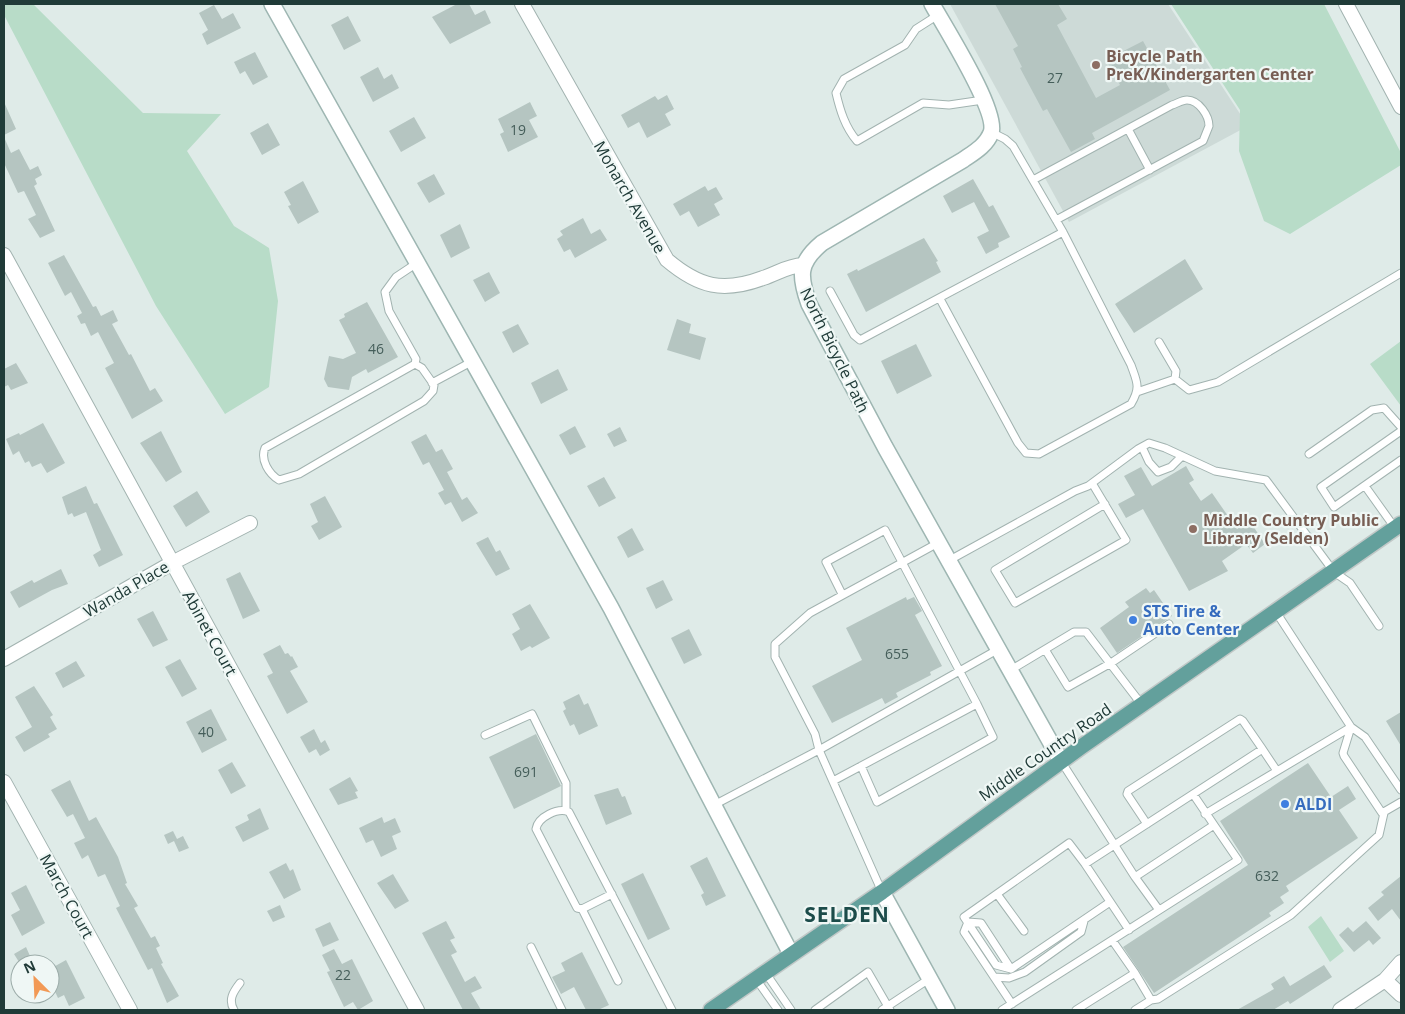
<svg xmlns="http://www.w3.org/2000/svg" width="1405" height="1014" font-family="'Open Sans',sans-serif">
	<style>
		.built { fill: #cddad7 }
		.green { fill: #b8dcc8 }
		.building { fill: #b5c5c1 }
		.lines { fill: none; stroke-linecap: round; stroke-linejoin: round }
		.lane-casing { stroke: #a2b3b0; stroke-width: 9 }
		.street-casing { stroke: #a2b3b0; stroke-width: 16 }
		.secondary-casing { stroke: #9eb6b2; stroke-width: 18 }
		.primary-casing { stroke: #c1c8c7; stroke-width: 18 }
		.lane { stroke: #fff; stroke-width: 7 }
		.street { stroke: #fff; stroke-width: 14 }
		.secondary { stroke: #fff; stroke-width: 15 }
		.primary { stroke: #63a09c; stroke-width: 15 }
		.education-dot { fill: #8d6e63; stroke: #eff7f5; stroke-width: 2 }
		.shop-dot { fill: #3f7fe0; stroke: #eff7f5; stroke-width: 2 }
		.labels { text-anchor: middle; dominant-baseline: central; stroke-width: 4.5; stroke-linejoin: round; paint-order: stroke }
		.number-label { font-size: 14px; fill: #455e5a }
		.education-label { font-size: 16px; font-weight: bold; fill: #785e54; stroke: #eff7f5; text-anchor: start }
		.street-label { font-size: 16px; fill: #203b38; stroke: #eff7f5 }
		.shop-label { font-size: 16px; font-weight: bold; fill: #366cbe; stroke: #eff7f5; text-anchor: start }
		.district-label { font-size: 21px; font-weight: bold; letter-spacing: 1px; fill: #1c4c4a; stroke: #eff7f5 }
	</style>
	<rect width="100%" height="100%" fill="#dfebe8"/>
	<path class="built" d="M950 4H1168L1248 126 1069 222Z"/>
	<path class="green" d="M4 4H33L143 113 221 114 187 151 234 226 269 248 278 301 269 387 225 414 156 306 4 15Z
		M1171 4H1324L1401 153V165L1290 234 1264 221 1239 151 1240 110Z
		M1401 341V406L1370 364Z
		M1321 916 1344 951 1330 962 1308 927Z"/>
	<path class="building" d="M457 4H469L475 15 485 10 491 23 450 44 432 17Z
		M995 4H1058L1067 19 1057 25 1096 98 1120 85 1106 60 1143 41 1170 90 1092 133 1095 139 1071 152 1047 109 1043 111 1020 68 1022 67 1013 49 1018 46Z
		M214 5 222 19 233 13 241 28 207 45 202 34 208 30 199 13Z
		M348 16 361 41 344 50 331 25Z
		M255 52 268 77 253 85 245 71 240 74 234 62Z
		M378 67 384 79 392 74 399 88 373 102 360 77Z
		M667 95 674 109 665 114 671 125 647 138 639 122 628 128 621 115 655 96 658 100Z
		M4 102 16 129 4 135Z
		M530 102 537 116 529 120 538 137 508 152 500 134 504 132 498 119Z
		M414 117 426 138 401 152 389 131Z
		M268 123 280 145 262 155 250 133Z
		M4 137 11 153 19 149 30 170 38 166 42 175 35 179 37 184 34 186 55 231 40 238 28 219 36 215 24 191 18 193 4 163Z
		M434 174 445 194 429 203 417 183Z
		M973 179 989 207 993 205 1010 237 998 243 999 247 986 254 977 237 989 231 974 202 952 213 943 196Z
		M303 181 319 212 298 224 288 206 291 205 284 192Z
		M705 186 708 191 716 187 723 199 714 204 720 215 698 227 689 211 680 216 673 204Z
		M583 218 591 234 600 229 607 240 575 258 570 249 564 252 557 239 563 235 560 231Z
		M460 224 470 248 451 258 440 235Z
		M924 238 938 261 936 262 941 272 866 312 847 274 857 269 858 271Z
		M64 255 93 307 96 306 101 316 113 310 118 321 112 324 129 355 131 354 150 391 155 388 163 401 132 419 105 368 114 363 98 332 91 336 85 323 81 324 77 316 82 313 71 292 65 296 48 263Z
		M1185 259 1203 289 1134 333 1115 304Z
		M489 272 500 293 485 302 473 280Z
		M367 302 398 357 368 373 366 369 352 377 349 390 328 387 324 379 329 356 343 359 356 353 339 320 345 317 344 314Z
		M677 319 691 324 689 333 706 338 700 360 667 350Z
		M518 324 529 344 513 353 502 332Z
		M916 344 932 376 897 394 881 361Z
		M16 363 28 383 11 390 8 385 4 387V369Z
		M558 369 568 390 541 404 531 383Z
		M43 423 65 463 47 473 41 463 32 467 29 461 25 463 19 451 13 455 6 439 19 433 20 435Z
		M575 426 586 447 570 455 559 435Z
		M620 427 627 441 614 447 607 434Z
		M161 431 182 472 166 482 140 443Z
		M426 434 436 452 442 449 453 469 447 472 462 500 467 497 478 513 462 522 451 502 445 505 438 493 444 490 429 462 423 465 411 442Z
		M1186 466 1194 480 1189 483 1201 501 1212 493 1237 529 1249 520 1265 544 1253 553 1246 544 1222 561 1228 571 1189 591 1143 509 1126 518 1118 504 1135 495 1124 476 1141 467 1152 486Z
		M604 477 616 498 599 507 587 486Z
		M86 486 94 504 97 503 123 555 99 567 93 555 101 550 86 512 74 517 72 513 68 515 62 497Z
		M197 491 210 512 186 527 173 506Z
		M325 496 342 527 319 540 311 526 318 522 310 504Z
		M632 528 644 550 628 558 617 537Z
		M488 537 496 552 500 550 510 569 496 576 476 543Z
		M61 569 68 584 52 590 19 608 10 592 32 580 34 583Z
		M240 572 260 611 243 619 226 579Z
		M663 580 673 600 656 609 646 588Z
		M1146 588 1150 593 1154 590 1172 616 1117 653 1100 628 1129 607 1125 602Z
		M906 597 907 600 914 597 922 611 915 615 942 666 930 672 931 675 896 693 898 697 885 704 882 698 832 723 812 686 862 660 846 628Z
		M530 604 550 638 532 648 530 646 521 651 512 634 520 629 512 614Z
		M153 611 168 640 153 647 137 619Z
		M689 629 702 655 684 664 671 638Z
		M280 645 285 654 288 653 291 657 292 656 298 667 290 671 308 702 287 714 267 676 273 673 263 654Z
		M180 659 197 689 182 697 165 667Z
		M76 661 85 676 63 688 55 673Z
		M34 686 53 715 50 717 57 729 48 734 50 737 24 752 15 737 32 727 15 697Z
		M579 694 584 705 588 703 598 726 579 735 574 724 570 726 563 711 566 709 563 702Z
		M211 709 227 740 202 753 186 722Z
		M1401 712V746L1386 721Z
		M314 729 321 743 325 740 330 750 320 756 316 749 309 753 300 737Z
		M536 734 561 786 514 809 489 757Z
		M232 762 246 786 231 794 218 770Z
		M1308 763 1331 797 1348 786 1356 799 1339 810 1358 838 1286 886 1289 891 1280 897 1284 903 1269 913 1271 916 1154 993 1123 947 1248 865 1220 821Z
		M350 777 358 791 355 792 358 798 338 805 329 789Z
		M70 780 89 821 96 817 118 857 127 883 125 884 138 906 134 908 151 938 155 936 160 946 156 948 163 963 161 964 179 996 167 1003 152 968 148 970 116 908 120 906 105 874 98 877 88 855 82 859 74 843 85 838 73 814 67 817 51 790Z
		M618 788 622 797 625 796 632 814 606 825 594 795Z
		M260 808 269 829 243 842 235 827 249 820 247 815Z
		M382 817 384 823 395 818 401 832 392 836 397 849 381 857 373 840 366 843 359 828Z
		M173 831 177 839 183 836 189 848 179 852 174 841 168 844 164 835Z
		M707 857 726 896 706 906 701 895 704 893 690 866Z
		M286 863 290 871 293 869 301 890 284 899 269 872Z
		M643 873 670 929 648 940 621 884Z
		M393 874 409 901 395 909 377 883Z
		M1401 876V921L1392 909 1378 921 1368 908 1384 895 1381 892Z
		M26 885 45 923 22 936 11 915 20 910 11 893Z
		M280 905 285 917 273 922 267 911Z
		M446 921 455 938 450 940 457 952 451 955 465 982 475 976 482 988 471 993 481 1010H463L422 933Z
		M1366 921 1381 938 1373 945 1369 940 1354 952 1339 935 1348 927 1353 932Z
		M330 922 339 940 323 947 315 929Z
		M26 947 30 956 19 962 14 954Z
		M334 949 342 964 352 959 373 1001 358 1010 353 1002 344 1007 327 972 330 971 322 955Z
		M582 952 609 1005 598 1010H586L574 987 561 994 552 977 565 971 561 963Z
		M66 960 85 998 69 1006 64 995 58 998 50 981V969Z
		M1324 965 1332 977 1290 1004 1288 1001 1273 1010H1237L1274 989 1271 984 1284 976 1290 986Z"/>
	<g class="lines">
		<g class="lane-casing">
			<path id="lane" d="M938 15 916 29 905 45 844 79 836 93C840 110 845 127 857 141L923 103 949 105 983 100
				M1128 129 1150 170
				M1033 180 1172 105C1176 104 1182 100 1187 100 1199 100 1209 116 1209 126L1203 141 1056 220
				M830 291 854 335 860 340 1063 232 1013 146 1005 139 991 132
				M940 299 1018 443 1026 453 1039 454 1131 404C1141 387 1137 382 1131 365L1063 232
				M1159 342 1176 371 1175 379
				M415 364 422 368 434 385 433 391 424 401 299 474 279 480C269 474 260 460 265 448L415 364 416 359 389 311 385 292 396 277 417 263
				M432 383 473 361
				M1137 392 1175 379 1189 390 1218 382 1401 273
				M1401 431 1321 487 1334 507 1401 460
				M1142 447 1149 462 1158 472 1171 467 1182 456
				M1309 454 1372 410 1384 408 1401 427
				M1092 483 1126 540 1015 603 995 570 1105 504
				M1365 486 1395 528
				M938 543 810 613 775 644V657L815 734 819 750 997 650
				M948 561 1075 491 1088 486 1138 449 1149 443 1165 448 1215 471 1266 480 1334 572 1350 583 1379 626
				M842 594 826 562 885 530 977 704
				M1276 612 1351 727 1365 737 1401 790
				M1046 651 1068 687 1111 663 1169 624
				M1009 671 1074 632H1086L1142 705
				M1351 727 1343 753 1344 756 1382 813 1401 802
				M485 735 532 714 566 783V810
				M1261 747 1277 771
				M1061 761 1135 877 1159 910
				M833 781 977 704 993 737 877 802 861 766
				M1193 794 1214 825
				M714 805 819 750 882 892
				M1205 814 1351 727
				M1085 864 1129 930
				M612 894 582 909 577 908 536 829C538 817 558 807 569 812L672 1010
				M997 894 1024 931
				M1110 902 1011 969 996 965 964 917 1069 843 1085 864 1261 750V747L1243 721 1240 719 1128 791 1127 794 1147 824
				M582 909 618 981
				M968 922 964 932 1012 1004
				M968 922 981 923 1011 969
				M531 947 562 1010
				M765 972 791 1010
				M1135 973 1151 1000 1158 999 1291 915 1379 835 1384 813
				M994 977 1009 978 1025 972 1081 932 1084 921
				M756 979 778 1010
				M234 1010C228 1000 233 992 240 983
				M815 1010 868 972 890 1010
				M882 1010 929 979
				M1002 1010 1238 860 1214 825 1135 877
				M1076 1010 1135 973 1112 940
				M1135 1010 1151 1000"/>
		</g>
		<g class="street-casing">
			<path id="street" d="M522 4 667 260C699 287 723 293 763 278 778 273 787 266 803 265
				M1346 4 1401 107
				M4 255 417 1010
				M4 659 172 563 250 523
				M4 782 130 1010
				M1385 980 1401 995
				M1340 1010 1385 980 1401 962"/>
		</g>
		<g class="secondary-casing">
			<path id="secondary" d="M272 4 611 608 791 954
				M932 4C944 26 999 112 991 133 986 146 973 153 963 160L822 243C798 263 799 276 809 304L885 447 1061 761
				M882 892 947 1010"/>
		</g>
		<g class="primary-casing">
			<path id="primary" d="M711 1010 882 892 1081 747 1401 524"/>
		</g>
		<use href="#lane" class="lane"/>
		<use href="#street" class="street"/>
		<use href="#secondary" class="secondary"/>
		<use href="#primary" class="primary"/>
	</g>
	<g class="education-dot">
		<circle cx="1096" cy="65" r="5"/>
		<circle cx="1193" cy="529" r="5"/>
	</g>
	<g class="shop-dot">
		<circle cx="1133" cy="620" r="5"/>
		<circle cx="1285" cy="804" r="5"/>
	</g>
	<g class="labels">
		<g class="number-label">
			<text x="1055" y="77">27</text>
			<text x="518" y="129">19</text>
			<text x="376" y="348">46</text>
			<text x="897" y="653">655</text>
			<text x="206" y="731">40</text>
			<text x="526" y="771">691</text>
			<text x="1267" y="875">632</text>
			<text x="343" y="974">22</text>
		</g>
		<g class="education-label">
			<text x="1106" y="56">Bicycle Path<tspan x="1106" dy="18">PreK/Kindergarten Center</tspan></text>
			<text x="1203" y="520">Middle Country Public<tspan x="1203" dy="18">Library (Selden)</tspan></text>
		</g>
		<g class="street-label">
			<text transform="translate(630 197) rotate(60)">Monarch Avenue</text>
			<text transform="translate(835 350) rotate(64)">North Bicycle Path</text>
			<text transform="translate(126 589) rotate(-30)">Wanda Place</text>
			<text transform="translate(210 633) rotate(61)">Abinet Court</text>
			<text transform="translate(1045 752) rotate(-35)">Middle Country Road</text>
			<text transform="translate(67 896) rotate(61)">March Court</text>
		</g>
		<g class="shop-label">
			<text x="1143" y="611">STS Tire &amp;<tspan x="1143" dy="18">Auto Center</tspan></text>
			<text x="1295" y="804">ALDI</text>
		</g>
		<g class="district-label">
			<text x="847" y="914">SELDEN</text>
		</g>
	</g>
	<rect width="1405" height="1014" fill="none" stroke="#203b38" stroke-width="10"/>
	<g transform="translate(35 979) rotate(336)"><circle r="24" fill="#eff7f5" stroke="#9caca9"/>
	<path d="M0-4L9 19L0 12L-9 19Z" fill="#f29955"/>
	<text y="-8" font-size="14" font-weight="bold" text-anchor="middle" fill="#203b38">N</text>
	</g>
</svg>
